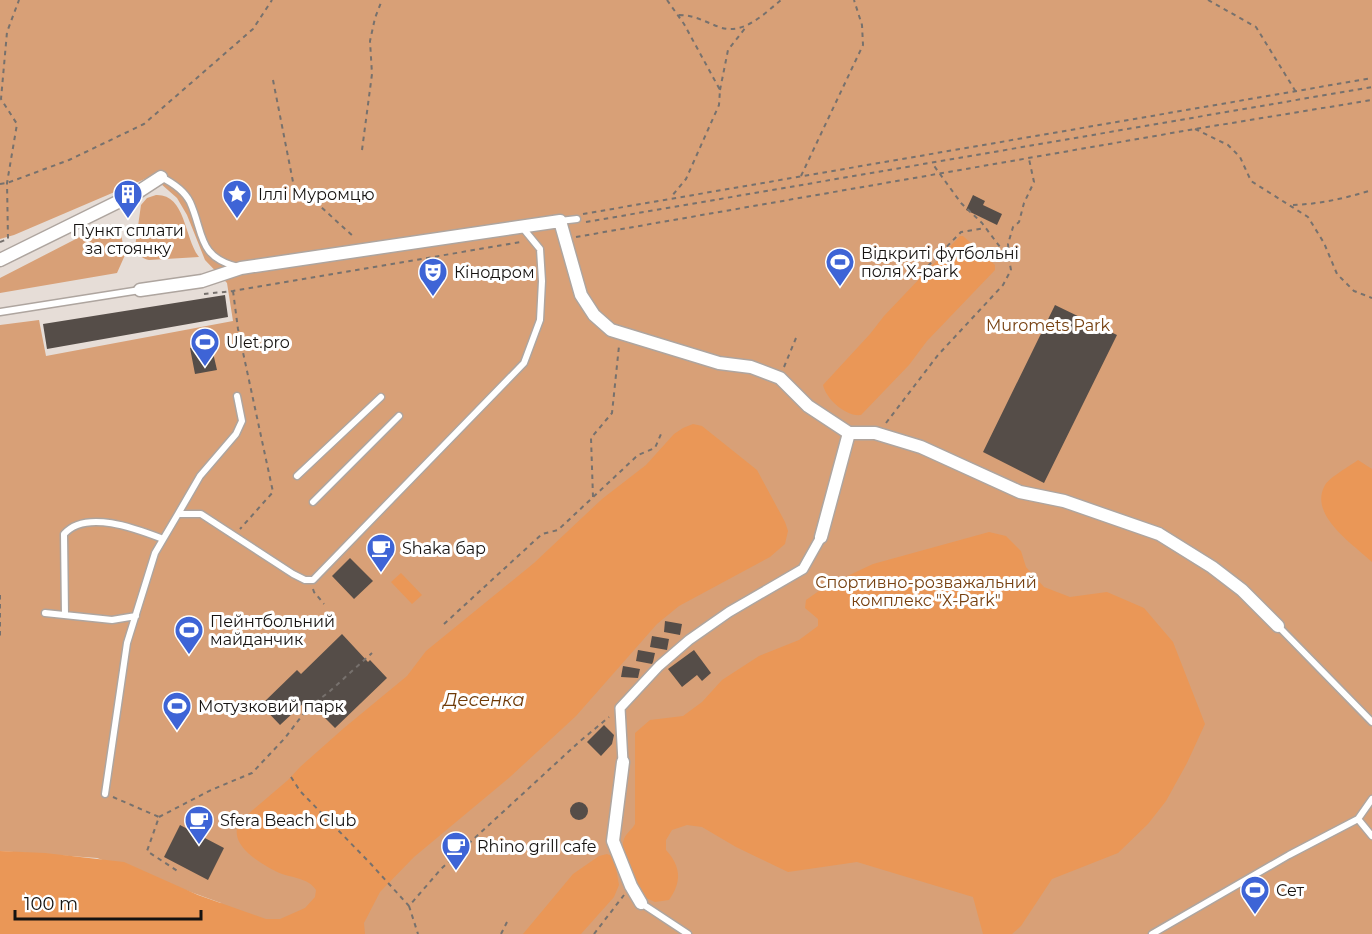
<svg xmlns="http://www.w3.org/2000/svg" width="1372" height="934" font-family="Montserrat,sans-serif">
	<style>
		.green { fill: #d8a077 }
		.water { fill: #ea9757 }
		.building { fill: #554d48 }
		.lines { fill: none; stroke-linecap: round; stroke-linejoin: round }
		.service-casing { stroke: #aea59f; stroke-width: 9 }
		.pedestrian-casing { stroke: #aea59f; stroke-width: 12 }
		.minor-casing { stroke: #aea59f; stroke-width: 15 }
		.path { stroke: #77716d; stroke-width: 2; stroke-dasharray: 4.5 4.5; stroke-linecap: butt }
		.service { stroke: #fff; stroke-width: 6 }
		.pedestrian { stroke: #fff; stroke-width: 9 }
		.minor { stroke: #fff; stroke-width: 12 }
		.labels { text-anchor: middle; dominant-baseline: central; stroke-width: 6; stroke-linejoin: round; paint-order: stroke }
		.poi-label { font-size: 16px; fill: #161311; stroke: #fff; text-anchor: start }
		.park-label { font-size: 16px; fill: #764010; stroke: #fff }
		.water-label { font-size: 18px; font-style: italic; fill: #6f3a07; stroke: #fff }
	</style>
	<rect width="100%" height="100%" fill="#e6ddd7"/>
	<path class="green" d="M0 0H1372V934H227L221 903 97 858 0 851V325L39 320 46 356 233 321 227 283 205 260 187 215 177 198 152 176 14 235 0 239Z
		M156 195C186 194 184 238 199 257L149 260C142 259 138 254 135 247L141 205 147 198Z
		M105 224 121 234 125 255 117 273 0 293V278Z"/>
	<path class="water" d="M960 236H963L995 265V270L927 341 909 365 861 415C846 417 826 399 823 385L870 334 884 316Z
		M693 424 702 426 757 470 785 522 788 531 785 544 770 557 679 606 657 624 576 716 510 777 414 857 380 892 364 923 365 934H0V851L45 853 124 862 198 895 266 919H280L305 908 315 897 316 890C314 887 312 885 309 883 301 878 291 877 282 874 264 866 225 845 240 821L288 780 300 767 344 728 407 676 426 651 534 563 602 499 646 465 674 434 683 428Z
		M1358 460 1372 469V562C1353 544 1308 515 1325 485 1330 477 1350 466 1358 460Z
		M989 532 1006 536 1021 551 1026 567 1044 587 1070 597 1107 592 1144 608 1173 642 1205 724 1187 763 1166 801 1148 824 1118 853 1052 879 1021 926 1012 934H983L973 897 857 862 788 872 736 847 702 827 687 825 672 830 666 840V850C681 866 682 882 669 900L655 902 644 897C637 882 618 855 624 839 626 833 632 830 635 824V733L650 720 683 716 702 702 722 680 759 656 799 640 818 626V619L805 608 806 600 826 586 873 564Z
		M401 573 422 595 412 604 391 582Z
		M607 854 614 857 619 885 614 897 581 934H523L573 874 599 856Z"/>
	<path class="building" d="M973 195 985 201 983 205 1002 214 997 225 966 210Z
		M225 295 228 317 47 349 43 324Z
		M1055 305 1117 335 1044 483 983 452Z
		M211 344 217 370 195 374 190 348Z
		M350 558 373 581 354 599 332 576Z
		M665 621 682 624 680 635 664 632Z
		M342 634 368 662 370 660 387 678 335 728 307 700 280 725 261 705 297 670 301 674Z
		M652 636 669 639 667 650 650 647Z
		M638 650 655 653 653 662 652 664 636 661Z
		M694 650 711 673 702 681 697 675 682 687 668 669Z
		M623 666 640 669 638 678 621 677Z
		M604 725 614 735 612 744 601 756 587 742Z
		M570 811a9 9 0 1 1 18 0a9 9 0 1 1-18 0Z
		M180 825 224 848 208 880 164 857Z"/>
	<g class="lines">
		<g class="service-casing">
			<path id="service" d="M161 177C173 183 184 190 190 202 204 233 197 257 238 267
				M560 221 577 219
				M0 312 140 290
				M297 476 381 397
				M313 502 399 416
				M178 514 200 476 236 434 242 421 237 396
				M45 613 112 620 136 616
				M65 615 64 534C86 509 137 529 163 539
				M1278 626 1372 722
				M105 794 127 643 155 553 178 514H201L293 574 305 580H313L524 363 540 320 542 281 540 249 522 227
				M1358 819 1372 836
				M641 903 688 934
				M1152 934 1289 855 1358 819 1372 799"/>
		</g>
		<g class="pedestrian-casing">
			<path id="pedestrian" d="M623 762 620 708 659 666 689 640 729 612 803 569 821 537"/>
		</g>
		<g class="minor-casing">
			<path id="minor" d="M0 260 138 192 161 177
				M140 290 202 281 241 268 560 221 581 295 594 315 611 330 719 363 751 367 780 378 808 406 849 433H875L921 447 1020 492 1064 501 1159 534 1212 567 1242 590 1278 626
				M821 537 849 433
				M623 762 613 841 631 886 641 903"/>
		</g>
		<path class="path" d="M667 0 684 24 720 90 719 105 686 179 671 197
			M1208 0 1256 27 1296 92
			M679 15C694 15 706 22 719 27 743 36 764 14 781 0
			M273 80 294 187 309 196 355 238
			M720 90 728 50 746 27
			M1195 129 1228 145 1240 157 1251 181 1308 217 1324 243 1337 274 1354 291 1372 298
			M362 150 372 74 370 41 375 18 382 0
			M801 176 863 45 862 25 854 0
			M0 184 7 183 69 160 144 124 253 29 272 0
			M1293 205C1321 204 1346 198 1372 190
			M583 214 1372 78
			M586 222 1372 87
			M576 237 1195 129 1372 100
			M0 242 8 239 7 183 17 124 1 99 7 32 19 0
			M1009 257 1008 244 1013 227 1019 222 1024 203 1034 182 1029 159
			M928 266 961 232 985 228
			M233 291 238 329 273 492 240 529
			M204 294 233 291 521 242
			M784 367 796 338
			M886 423 938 355 1003 285 1011 270 1009 259 982 223 961 203 932 163
			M593 497 591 438 612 413 619 346
			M313 589 314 592 324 604
			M0 595V636
			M444 624 542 534 558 530 638 455 655 448 661 434
			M291 777 300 791 370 863 409 906 441 869 579 742 609 717
			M113 797 159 817 147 851 179 872
			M159 817 211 790 252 773 285 738 307 709 330 691 372 653
			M409 906 418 934
			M501 934 507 922
			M594 934 624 895"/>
		<use href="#service" class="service"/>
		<use href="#pedestrian" class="pedestrian"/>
		<use href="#minor" class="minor"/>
	</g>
	<defs>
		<g id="building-pin" transform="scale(1.5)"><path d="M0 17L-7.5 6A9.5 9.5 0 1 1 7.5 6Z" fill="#3e64d6" stroke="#fff"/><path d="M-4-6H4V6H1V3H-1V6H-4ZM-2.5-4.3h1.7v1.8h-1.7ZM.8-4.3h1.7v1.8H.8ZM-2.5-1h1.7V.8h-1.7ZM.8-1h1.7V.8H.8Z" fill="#fff"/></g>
		<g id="sight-pin" transform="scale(1.5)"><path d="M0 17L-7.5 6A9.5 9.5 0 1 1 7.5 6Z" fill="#3e64d6" stroke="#fff"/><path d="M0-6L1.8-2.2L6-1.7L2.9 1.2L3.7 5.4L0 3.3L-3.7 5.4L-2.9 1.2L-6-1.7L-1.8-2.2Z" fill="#fff"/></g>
		<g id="stadium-pin" transform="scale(1.5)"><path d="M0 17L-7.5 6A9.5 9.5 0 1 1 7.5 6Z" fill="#3e64d6" stroke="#fff"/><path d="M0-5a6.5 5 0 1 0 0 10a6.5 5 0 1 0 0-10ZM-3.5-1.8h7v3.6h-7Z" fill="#fff"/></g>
		<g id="theatre-pin" transform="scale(1.5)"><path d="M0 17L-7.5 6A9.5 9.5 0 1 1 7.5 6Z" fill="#3e64d6" stroke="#fff"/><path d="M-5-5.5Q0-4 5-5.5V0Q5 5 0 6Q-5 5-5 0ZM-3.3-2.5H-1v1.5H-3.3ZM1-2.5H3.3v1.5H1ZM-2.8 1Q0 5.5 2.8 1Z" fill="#fff"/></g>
		<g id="cafe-pin" transform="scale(1.5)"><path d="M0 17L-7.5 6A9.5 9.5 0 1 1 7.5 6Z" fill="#3e64d6" stroke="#fff"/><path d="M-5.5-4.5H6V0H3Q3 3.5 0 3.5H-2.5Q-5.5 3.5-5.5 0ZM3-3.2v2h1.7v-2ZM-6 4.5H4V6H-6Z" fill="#fff"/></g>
	</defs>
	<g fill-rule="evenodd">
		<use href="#building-pin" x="128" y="194"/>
		<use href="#sight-pin" x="237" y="194"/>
		<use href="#stadium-pin" x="840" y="262"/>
		<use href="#theatre-pin" x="433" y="272"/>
		<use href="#stadium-pin" x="205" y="342"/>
		<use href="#cafe-pin" x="381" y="548"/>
		<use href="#stadium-pin" x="189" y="630"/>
		<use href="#stadium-pin" x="177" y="706"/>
		<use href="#cafe-pin" x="199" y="820"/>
		<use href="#cafe-pin" x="456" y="846"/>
		<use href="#stadium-pin" x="1255" y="890"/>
	</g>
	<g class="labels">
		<g class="poi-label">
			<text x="258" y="194">Іллі Муромцю</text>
			<text x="128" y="230" text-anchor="middle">Пункт сплати<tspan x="128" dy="18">за стоянку</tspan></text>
			<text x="861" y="253">Відкриті футбольні<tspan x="861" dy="18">поля X-park</tspan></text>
			<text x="454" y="272">Кінодром</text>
			<text x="226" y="342">Ulet.pro</text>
			<text x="402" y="548">Shaka бар</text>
			<text x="210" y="621">Пейнтбольний<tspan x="210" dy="18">майданчик</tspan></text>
			<text x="198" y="706">Мотузковий парк</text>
			<text x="220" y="820">Sfera Beach Club</text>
			<text x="477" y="846">Rhino grill cafe</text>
			<text x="1276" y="890">Сет</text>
		</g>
		<g class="park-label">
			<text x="1048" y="325">Muromets Park</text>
			<text x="926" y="582">Спортивно-розважальний<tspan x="926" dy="18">комплекс "Х-Park"</tspan></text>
		</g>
		<g class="water-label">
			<text x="484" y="700">Десенка</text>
		</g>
	</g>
	<path d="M15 910v9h186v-9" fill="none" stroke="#161311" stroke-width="3"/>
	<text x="24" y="910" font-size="18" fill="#161311" stroke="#ffffff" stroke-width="4.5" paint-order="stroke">100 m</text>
</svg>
